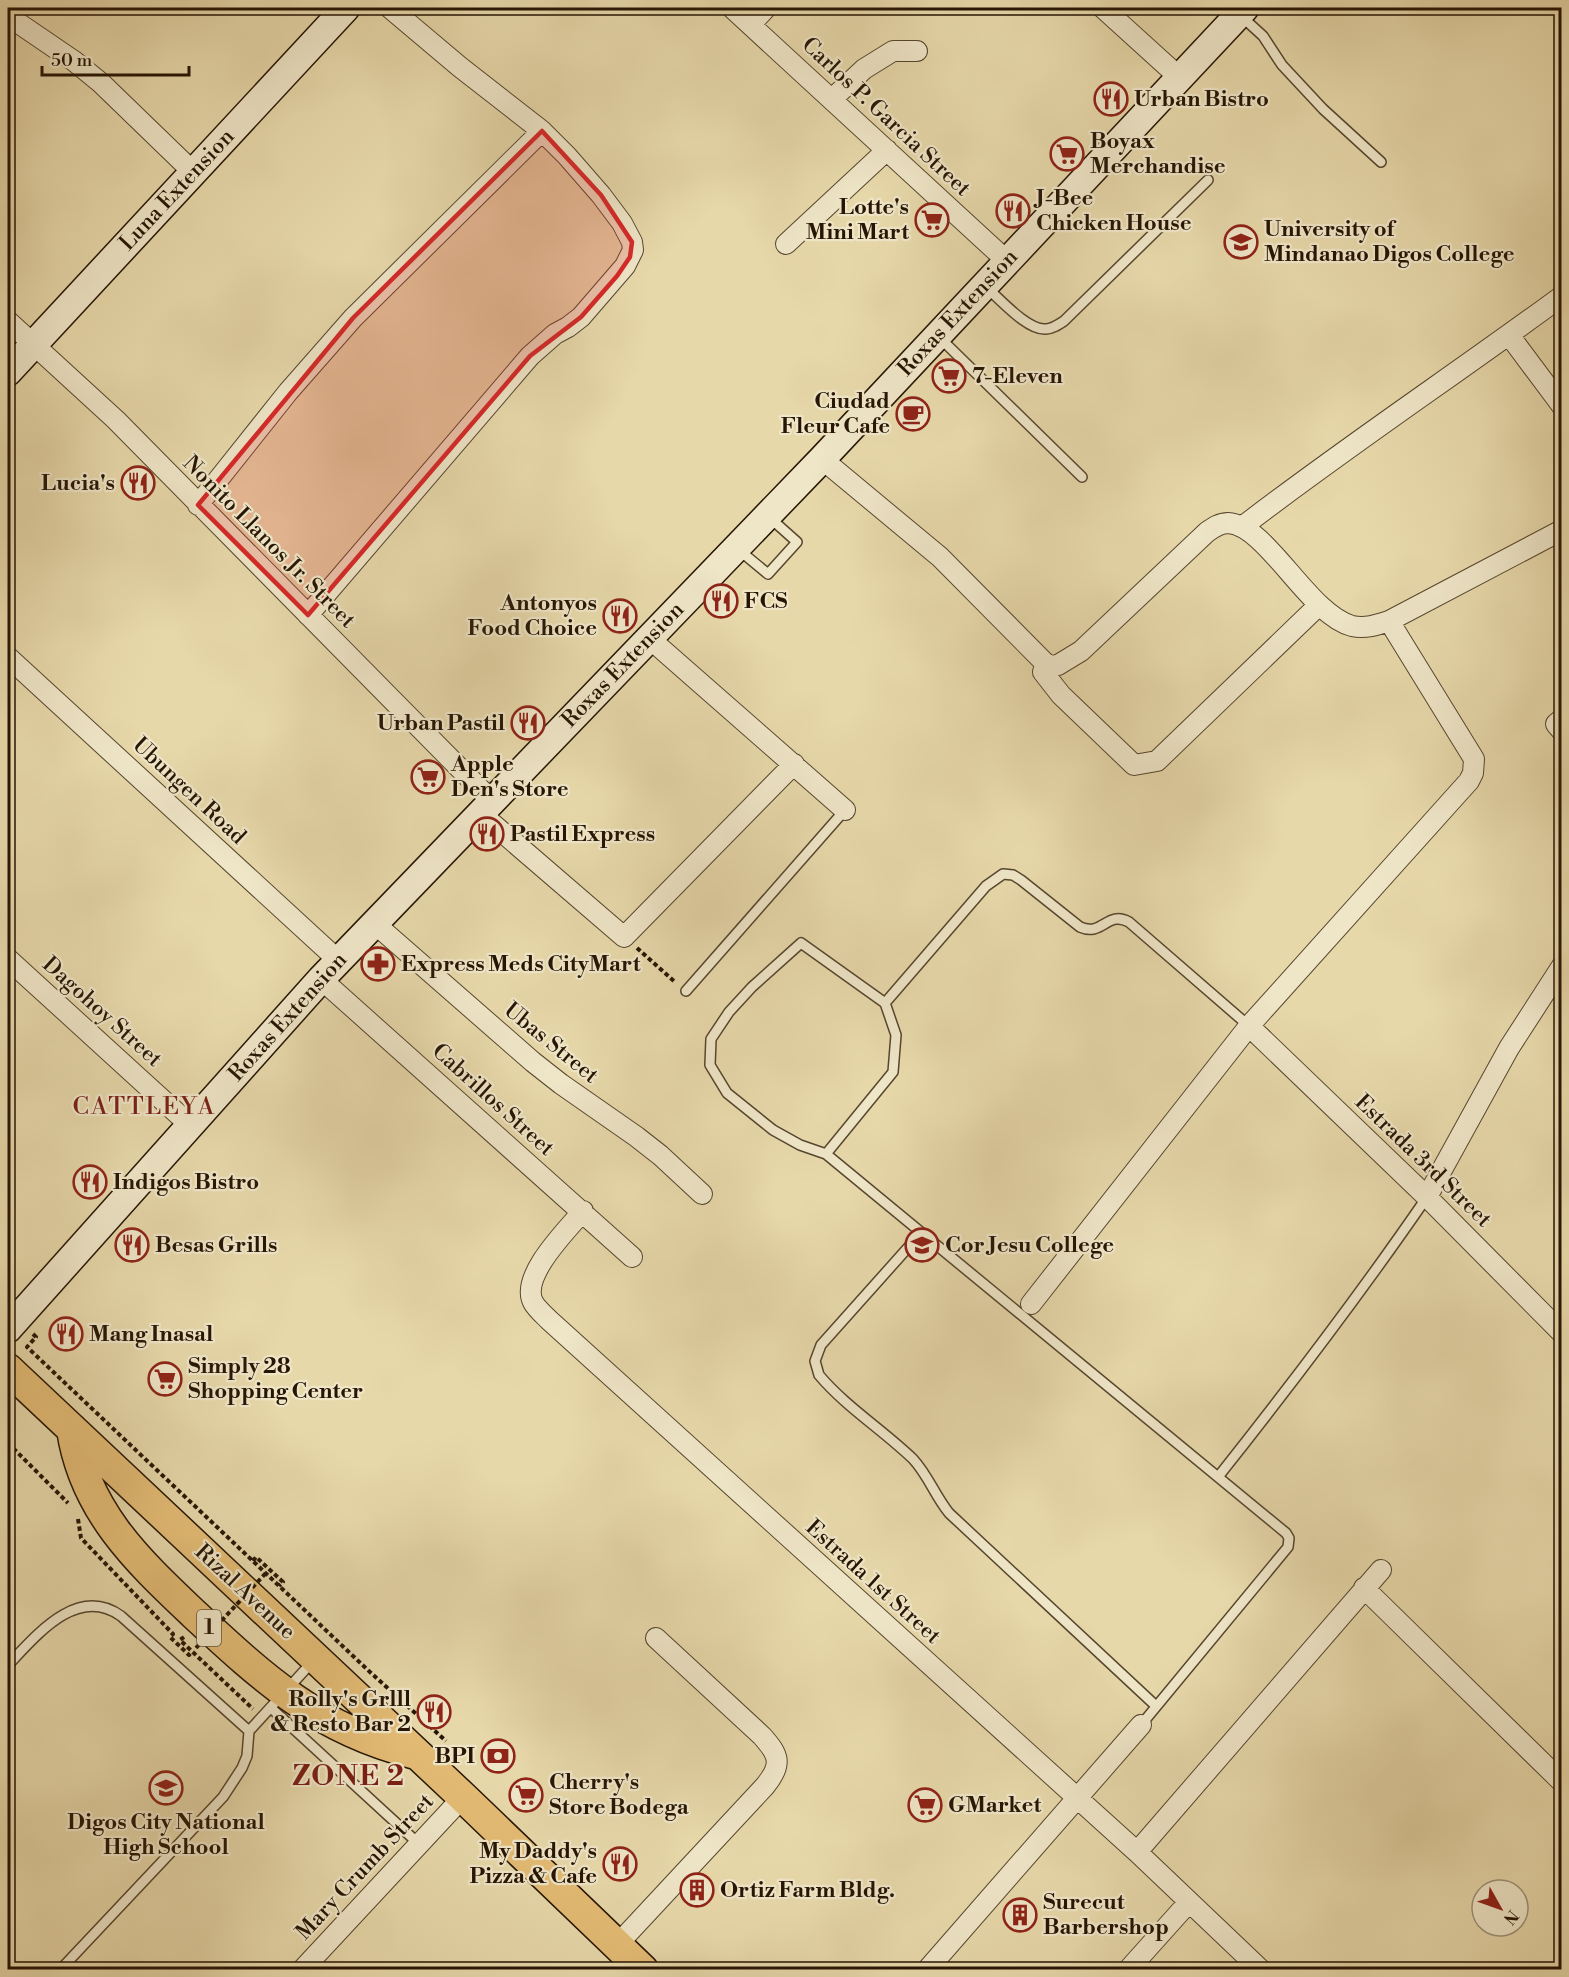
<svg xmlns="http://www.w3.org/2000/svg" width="1569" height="1977" font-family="'Libre Bodoni',serif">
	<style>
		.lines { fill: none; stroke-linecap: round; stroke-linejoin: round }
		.lane-casing { stroke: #56462e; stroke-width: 12 }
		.street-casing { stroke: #56462e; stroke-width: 22 }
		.secondary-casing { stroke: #261504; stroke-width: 30 }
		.primary-casing { stroke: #261504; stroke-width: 33 }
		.path { stroke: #261504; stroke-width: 4; stroke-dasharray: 4.5 3; stroke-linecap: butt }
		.lane { stroke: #efe6c8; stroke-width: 9 }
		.street { stroke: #efe6c8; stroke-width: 20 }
		.secondary { stroke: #efe6c8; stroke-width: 27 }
		.primary { stroke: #e4bc75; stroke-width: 30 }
		.path-bridge { stroke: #261504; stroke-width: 4; stroke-dasharray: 4.5 3; stroke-linecap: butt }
		.marked { fill: #d62828; fill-opacity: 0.2; stroke: #d62828; stroke-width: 4.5; stroke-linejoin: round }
		.labels { text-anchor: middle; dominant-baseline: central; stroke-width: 4.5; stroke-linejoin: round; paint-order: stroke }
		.shield { fill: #efe6c8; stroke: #62543f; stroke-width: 1.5 }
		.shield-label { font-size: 21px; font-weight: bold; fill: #261504 }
		.poi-label { font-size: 22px; font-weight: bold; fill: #261504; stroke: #efe6c8; text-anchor: start }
		.street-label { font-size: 22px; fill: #261504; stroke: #efe6c8 }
		.neighbourhood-label { font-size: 24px; letter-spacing: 1.5px; fill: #7a1f14; stroke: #efe6c8 }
		.district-label { font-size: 28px; font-weight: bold; letter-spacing: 1.5px; fill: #7a1f14; stroke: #efe6c8 }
	</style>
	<rect width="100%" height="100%" fill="#e7d8aa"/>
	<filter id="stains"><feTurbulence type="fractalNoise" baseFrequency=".00333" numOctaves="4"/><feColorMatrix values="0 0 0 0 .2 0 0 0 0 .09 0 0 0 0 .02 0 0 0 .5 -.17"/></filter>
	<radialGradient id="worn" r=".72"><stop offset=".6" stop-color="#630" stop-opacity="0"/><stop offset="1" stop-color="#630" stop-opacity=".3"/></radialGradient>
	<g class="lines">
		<g class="lane-casing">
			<path id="lane" d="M1240 15 1263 36 1282 65 1323 109 1381 162
				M987 288C1001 300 1028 331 1046 329 1052 329 1058 325 1064 321L1208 180
				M940 338 1082 477
				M739 550 768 574 797 542 769 517
				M686 991 845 810
				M885 1003 801 943 752 987 729 1012 711 1039 710 1065 727 1093 773 1130 800 1145 826 1154 1286 1533 1289 1538 1288 1547 1141 1725
				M826 1154 893 1072 896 1035 885 1003 986 886 1003 874 1013 875 1021 880 1080 927C1103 937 1107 910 1129 922L1249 1026
				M921 1233 821 1345 815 1361 819 1375C846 1407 883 1430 913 1459 928 1475 935 1496 949 1513L1156 1706
				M1218 1477C1291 1385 1361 1293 1427 1197
				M8 1665C35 1637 77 1584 121 1616L249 1731
				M271 1708 419 1844
				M60 1970 223 1797 242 1768 247 1756 249 1731 314 1660"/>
		</g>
		<g class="street-casing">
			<path id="street" d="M732 8 1007 261
				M1103 8 1179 77
				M8 16 74 61 101 83 193 172
				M751 24 766 8
				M832 99 864 69 893 51H917
				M786 244 887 150
				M8 321 116 420 492 801
				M1509 335 1562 406
				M822 459 940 557 1048 666 1058 665 1081 651 1207 532C1214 527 1220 523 1228 523 1267 525 1308 614 1352 626 1365 629 1377 625 1389 621L1562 530
				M198 505 288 392 353 318 542 131
				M1242 527C1346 447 1456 374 1562 296
				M308 615 530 356 555 334 568 327 581 317 625 266 633 250 632 242 622 223 601 195 567 156 542 131 460 67 390 8
				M649 638 845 810
				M8 657 339 961
				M1045 665 1043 672 1061 695 1134 765 1157 761 1319 605
				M1562 719 1556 724 1562 731
				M480 813 624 937 794 764
				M374 923 533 1062 561 1084 637 1137 660 1155 702 1194
				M8 959 190 1125
				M321 979 632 1257
				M1249 1026 1427 1197 1562 1333
				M1427 1197 1509 1048 1562 966
				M583 1211C567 1230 520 1276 533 1302 536 1308 544 1315 549 1320L1137 1852 1261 1970
				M1031 1304 1249 1026 1469 781 1473 773 1474 759 1389 621
				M1364 1588 1562 1782
				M1137 1852 1381 1570
				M617 1945 765 1786C783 1764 779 1755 762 1736L656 1638
				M302 1970 463 1797
				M927 1970 1141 1725
				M1128 1970 1189 1902"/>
		</g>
		<g class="secondary-casing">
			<path id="secondary" d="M8 372 346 8
				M8 1329 321 979 822 459 1245 8"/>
		</g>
		<g class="primary-casing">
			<path id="primary" d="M8 1369 463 1797 643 1970
				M72 1429C84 1511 138 1561 195 1615 264 1679 318 1729 412 1753"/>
		</g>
		<path class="path" d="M637 948 676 983
			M33 1334 36 1337 27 1347 371 1673 446 1741
			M8 1443 68 1503
			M78 1519 81 1538 173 1634 170 1637 189 1655 192 1652
			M253 1561 256 1557 283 1582 279 1586
			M184 1637 180 1640 253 1709"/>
		<use href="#lane" class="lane"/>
		<use href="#street" class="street"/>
		<use href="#secondary" class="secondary"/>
		<use href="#primary" class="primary"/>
		<path class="path-bridge" d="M196 1648 266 1573"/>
	</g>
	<path class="marked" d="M542 131 601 195 632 242 630 257 617 276 581 317 530 356 308 615 198 505 353 318Z"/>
	<defs>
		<g id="restaurant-ring" transform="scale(1.725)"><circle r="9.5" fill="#efe6c8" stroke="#8f2418" stroke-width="1.5"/><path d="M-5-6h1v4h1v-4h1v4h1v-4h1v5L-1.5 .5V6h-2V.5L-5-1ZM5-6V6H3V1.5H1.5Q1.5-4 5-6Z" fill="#8f2418"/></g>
		<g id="supermarket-ring" transform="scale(1.725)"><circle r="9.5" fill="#efe6c8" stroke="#8f2418" stroke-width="1.5"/><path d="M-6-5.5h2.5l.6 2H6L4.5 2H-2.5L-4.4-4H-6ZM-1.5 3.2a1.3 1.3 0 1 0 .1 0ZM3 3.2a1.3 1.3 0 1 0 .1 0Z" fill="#8f2418"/></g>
		<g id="university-ring" transform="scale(1.725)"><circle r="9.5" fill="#efe6c8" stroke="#8f2418" stroke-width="1.5"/><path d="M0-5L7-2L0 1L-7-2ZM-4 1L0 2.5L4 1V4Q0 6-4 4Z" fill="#8f2418"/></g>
		<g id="cafe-ring" transform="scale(1.725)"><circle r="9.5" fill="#efe6c8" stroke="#8f2418" stroke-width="1.5"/><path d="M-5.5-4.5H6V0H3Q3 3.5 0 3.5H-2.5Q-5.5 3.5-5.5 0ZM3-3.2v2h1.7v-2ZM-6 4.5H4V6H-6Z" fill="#8f2418"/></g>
		<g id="pharmacy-ring" transform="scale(1.725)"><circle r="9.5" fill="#efe6c8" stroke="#8f2418" stroke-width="1.5"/><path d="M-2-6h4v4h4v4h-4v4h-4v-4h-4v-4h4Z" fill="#8f2418"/></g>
		<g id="bank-ring" transform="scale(1.725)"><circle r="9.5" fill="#efe6c8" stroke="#8f2418" stroke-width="1.5"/><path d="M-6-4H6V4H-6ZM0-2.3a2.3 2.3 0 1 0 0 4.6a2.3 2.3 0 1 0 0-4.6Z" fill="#8f2418"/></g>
		<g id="school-ring" transform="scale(1.725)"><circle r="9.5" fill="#efe6c8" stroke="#8f2418" stroke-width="1.5"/><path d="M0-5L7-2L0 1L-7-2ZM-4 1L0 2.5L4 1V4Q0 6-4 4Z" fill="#8f2418"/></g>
		<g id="building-ring" transform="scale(1.725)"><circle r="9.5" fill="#efe6c8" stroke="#8f2418" stroke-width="1.5"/><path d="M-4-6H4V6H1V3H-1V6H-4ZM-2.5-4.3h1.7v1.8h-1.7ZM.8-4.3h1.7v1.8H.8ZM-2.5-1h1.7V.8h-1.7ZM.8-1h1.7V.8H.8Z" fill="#8f2418"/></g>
	</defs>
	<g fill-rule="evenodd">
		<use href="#restaurant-ring" x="1111" y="99"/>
		<use href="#supermarket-ring" x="1067" y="154"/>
		<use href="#restaurant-ring" x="1013" y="211"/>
		<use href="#supermarket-ring" x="932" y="220"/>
		<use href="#university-ring" x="1241" y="242"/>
		<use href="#supermarket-ring" x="949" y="376"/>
		<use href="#cafe-ring" x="913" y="414"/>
		<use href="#restaurant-ring" x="138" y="483"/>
		<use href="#restaurant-ring" x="721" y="601"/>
		<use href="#restaurant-ring" x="620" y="616"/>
		<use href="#restaurant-ring" x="528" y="723"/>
		<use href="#supermarket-ring" x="428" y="777"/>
		<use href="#restaurant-ring" x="487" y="834"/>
		<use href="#pharmacy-ring" x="378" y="964"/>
		<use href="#restaurant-ring" x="90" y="1182"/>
		<use href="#restaurant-ring" x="132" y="1245"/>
		<use href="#university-ring" x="922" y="1245"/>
		<use href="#restaurant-ring" x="66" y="1334"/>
		<use href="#supermarket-ring" x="165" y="1379"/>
		<use href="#restaurant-ring" x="434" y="1712"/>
		<use href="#bank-ring" x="498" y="1756"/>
		<use href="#school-ring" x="166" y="1788"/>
		<use href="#supermarket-ring" x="526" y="1795"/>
		<use href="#supermarket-ring" x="925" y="1805"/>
		<use href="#restaurant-ring" x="620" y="1864"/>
		<use href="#building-ring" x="697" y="1890"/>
		<use href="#building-ring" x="1020" y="1915"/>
	</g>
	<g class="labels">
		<rect class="shield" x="197" y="1610" width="24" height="36" rx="4.5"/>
		<g class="shield-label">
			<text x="209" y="1628">1</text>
		</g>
		<g class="poi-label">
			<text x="1134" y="99">Urban Bistro</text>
			<text x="1090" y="141">Boyax<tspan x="1090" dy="25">Merchandise</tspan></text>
			<text x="1036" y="198">J-Bee<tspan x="1036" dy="25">Chicken House</tspan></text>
			<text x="909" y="207" text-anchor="end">Lotte's<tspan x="909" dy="25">Mini Mart</tspan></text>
			<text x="1264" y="229">University of<tspan x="1264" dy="25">Mindanao Digos College</tspan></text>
			<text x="972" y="376">7-Eleven</text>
			<text x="890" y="401" text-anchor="end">Ciudad<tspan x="890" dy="25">Fleur Cafe</tspan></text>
			<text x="115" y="483" text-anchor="end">Lucia's</text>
			<text x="744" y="601">FCS</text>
			<text x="597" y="603" text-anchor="end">Antonyos<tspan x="597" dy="25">Food Choice</tspan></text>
			<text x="505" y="723" text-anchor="end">Urban Pastil</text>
			<text x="451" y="764">Apple<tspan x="451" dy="25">Den's Store</tspan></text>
			<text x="510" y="834">Pastil Express</text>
			<text x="401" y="964">Express Meds CityMart</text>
			<text x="113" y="1182">Indigos Bistro</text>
			<text x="155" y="1245">Besas Grills</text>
			<text x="945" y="1245">Cor Jesu College</text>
			<text x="89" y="1334">Mang Inasal</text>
			<text x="188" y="1366">Simply 28<tspan x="188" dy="25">Shopping Center</tspan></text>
			<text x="411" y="1699" text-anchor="end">Rolly's Grlll<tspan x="411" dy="25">&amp; Resto Bar 2</tspan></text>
			<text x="475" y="1756" text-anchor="end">BPI</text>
			<text x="549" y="1782">Cherry's<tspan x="549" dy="25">Store Bodega</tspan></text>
			<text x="948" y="1805">GMarket</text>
			<text x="166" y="1822" text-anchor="middle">Digos City National<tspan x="166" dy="25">High School</tspan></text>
			<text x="597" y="1851" text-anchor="end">My Daddy's<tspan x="597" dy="25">Pizza &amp; Cafe</tspan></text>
			<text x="720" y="1890">Ortiz Farm Bldg.</text>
			<text x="1043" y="1902">Surecut<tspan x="1043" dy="25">Barbershop</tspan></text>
		</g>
		<g class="street-label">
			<text transform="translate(886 117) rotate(43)">Carlos P. Garcia Street</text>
			<text transform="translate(177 190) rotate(-47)">Luna Extension</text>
			<text transform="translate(958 313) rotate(-47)">Roxas Extension</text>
			<text transform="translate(269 542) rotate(45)">Nonito Llanos Jr. Street</text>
			<text transform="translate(623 665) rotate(-46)">Roxas Extension</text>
			<text transform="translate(189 791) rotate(43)">Ubungen Road</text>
			<text transform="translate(102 1012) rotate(42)">Dagohoy Street</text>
			<text transform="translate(288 1017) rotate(-48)">Roxas Extension</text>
			<text transform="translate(551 1043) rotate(39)">Ubas Street</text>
			<text transform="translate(493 1100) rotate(42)">Cabrillos Street</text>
			<text transform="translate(1423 1161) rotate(44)">Estrada 3rd Street</text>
			<text transform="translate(873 1582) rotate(42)">Estrada 1st Street</text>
			<text transform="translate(245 1592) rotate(43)">Rizal Avenue</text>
			<text transform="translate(365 1867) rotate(-47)">Mary Crumb Street</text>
		</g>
		<g class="neighbourhood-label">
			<text x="144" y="1107">CATTLEYA</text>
		</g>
		<g class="district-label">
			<text x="349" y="1776">ZONE 2</text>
		</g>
	</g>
	<rect width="1569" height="1977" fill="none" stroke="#e7d8aa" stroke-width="30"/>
	<rect x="9" y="9" width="1551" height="1959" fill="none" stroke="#261504" stroke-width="3"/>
	<rect x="15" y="15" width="1539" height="1947" fill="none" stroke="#261504" stroke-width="1.5"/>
	<g transform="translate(1500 1908) rotate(130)"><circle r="28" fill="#efe6c8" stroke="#9f927a" stroke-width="1.5"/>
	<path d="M0-4.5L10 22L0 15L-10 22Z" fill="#8f2418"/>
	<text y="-9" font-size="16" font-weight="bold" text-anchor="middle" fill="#261504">N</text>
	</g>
	<path d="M42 66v9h147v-9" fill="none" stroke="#261504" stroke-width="3"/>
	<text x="51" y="66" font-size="18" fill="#261504" stroke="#efe6c8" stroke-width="4.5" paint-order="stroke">50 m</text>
	<rect width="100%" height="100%" filter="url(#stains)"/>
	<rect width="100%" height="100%" fill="url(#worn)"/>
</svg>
